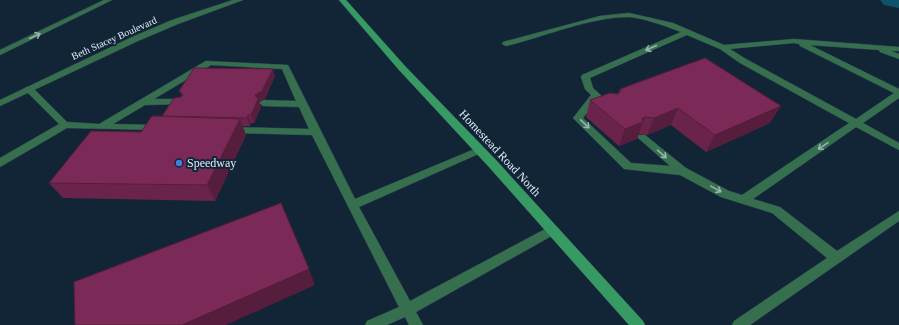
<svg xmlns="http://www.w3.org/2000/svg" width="899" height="325" font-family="Georgia,serif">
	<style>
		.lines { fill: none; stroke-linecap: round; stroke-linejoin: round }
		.canal { fill: #0d546a; fill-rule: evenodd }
		.service-casing { stroke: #2f4152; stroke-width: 1 }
		.minor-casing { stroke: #2f4152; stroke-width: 1 }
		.tertiary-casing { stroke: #2f4152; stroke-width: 1 }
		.secondary-casing { stroke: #2f4152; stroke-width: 1 }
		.service { fill: #366f4d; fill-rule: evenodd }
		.minor { fill: #366f4d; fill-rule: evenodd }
		.tertiary { fill: #366f4d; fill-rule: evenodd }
		.secondary { fill: #379a63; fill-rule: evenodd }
		.wall { fill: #6a244b }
		.shaded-wall { fill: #561d3d }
		.building { fill: #7b2a57; stroke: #561d3d }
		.oneway { stroke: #95b5ad }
		.shop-dot { fill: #3f7fe0; stroke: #122537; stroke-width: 1.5 }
		.labels { text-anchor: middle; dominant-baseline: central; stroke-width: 4; stroke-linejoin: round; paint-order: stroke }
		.far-street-label { font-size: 10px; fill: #e2eefb; stroke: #122537 }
		.street-label { font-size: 12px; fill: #e2eefb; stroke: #122537 }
		.poi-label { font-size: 12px; fill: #e2eefb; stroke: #122537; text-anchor: start }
	</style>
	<rect width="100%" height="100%" fill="#122537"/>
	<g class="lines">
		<path class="canal" d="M880 0H899V8L884 5Z"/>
		<g class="service-casing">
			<path id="service" d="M629 13 673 23 724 45 794 39 899 47V51H891L899 54V59L880 52 879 50 810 45 899 89V98L863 123 899 143V150L856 127 753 199 780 207 837 251 899 211V221L750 325H732L734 321 827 258 772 213 721 197 680 175 624 169 573 118 591 95 585 89 581 77 582 75 681 32C668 27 641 17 628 17 591 17 543 37 506 46L502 44 503 42 600 16ZM687 35 720 49 740 63 849 123 742 195 729 191 686 168 645 135H639L637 137 670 166 631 163 583 118 597 100 601 102 605 99 593 88 590 78ZM794 43 799 44 800 46 894 93 856 119 746 59 730 49Z
				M206 61 288 65 355 199 477 148H483L485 150 483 152 359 207 410 301 549 227 553 225 557 227 559 230 557 233 416 312 423 325H409L405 317 387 325H365L367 321 399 307 312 135 231 133 226 130 231 127 309 129 299 107 263 106 259 103 263 100 296 101 282 69 211 65 154 99H181L185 102 184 104 145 105 113 124 157 125 160 126 162 128 160 130 67 128 0 167V158L59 124 26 91 25 89 26 87H32L67 122 99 124Z"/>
		</g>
		<g class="minor-casing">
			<path id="minor" d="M104 0H112L0 55V50Z"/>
		</g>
		<g class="tertiary-casing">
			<path id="tertiary" d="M233 0H243L178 24 138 41 0 106V100L132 37 172 20Z"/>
		</g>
		<g class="secondary-casing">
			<path id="secondary" d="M339 0H346L405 66 496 160 643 321 645 325H629L488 166 399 70Z"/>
		</g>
		<use href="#service" class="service"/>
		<use href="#minor" class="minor"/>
		<use href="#tertiary" class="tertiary"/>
		<use href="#secondary" class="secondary"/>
	</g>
	<path class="wall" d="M275 76 265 99 259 102 261 107 254 123H251L250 126H242L246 135 215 201 63 198 49 183 141 132 162 117V116L182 96 179 91Z
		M620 89 770 123 706 152 671 125 647 135 639 134 637 139 619 146 586 117 590 100 618 94Z"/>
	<path class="shaded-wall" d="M273 69 275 76 265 99 259 102 261 107 254 123 251 115 255 95Z
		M781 106 770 123 706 152 715 135Z
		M678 108 671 125 647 135 654 118Z
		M248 115 251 123 250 126 247 118Z
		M645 117 637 139 619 146 625 129Z
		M240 119 246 135 215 201 207 185Z
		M309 269 315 285 226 325H182Z"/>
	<path class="building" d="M705 58 781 106 715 135 678 108 654 118 645 117 642 119 643 122 625 129 590 100 610 93 618 94 621 91 620 89Z
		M194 68 273 69 262 91 255 95 258 99 251 115H248L247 118 162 116 174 98 181 97 183 94 179 91Z
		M152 116 240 119 207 185 49 183 91 131 141 132Z
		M281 203 309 269 182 325H75L74 282Z"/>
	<defs><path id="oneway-shaft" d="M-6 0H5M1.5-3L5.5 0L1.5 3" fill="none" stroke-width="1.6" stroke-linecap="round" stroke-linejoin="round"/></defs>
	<g class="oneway">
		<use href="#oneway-shaft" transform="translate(35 36) rotate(-25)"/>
		<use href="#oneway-shaft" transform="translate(651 48) rotate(156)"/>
		<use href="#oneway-shaft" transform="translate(585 124) rotate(44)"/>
		<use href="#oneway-shaft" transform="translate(823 146) rotate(146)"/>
		<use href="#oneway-shaft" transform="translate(662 154) rotate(41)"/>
		<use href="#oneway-shaft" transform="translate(716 189) rotate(29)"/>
	</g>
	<circle class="shop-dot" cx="179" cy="163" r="4"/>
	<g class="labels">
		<g class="far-street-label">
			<text transform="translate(114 38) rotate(-24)">Beth Stacey Boulevard</text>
		</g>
		<g class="street-label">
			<text transform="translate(500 153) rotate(47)">Homestead Road North</text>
		</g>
		<g class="poi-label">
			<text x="187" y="163">Speedway</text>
		</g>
	</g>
</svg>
